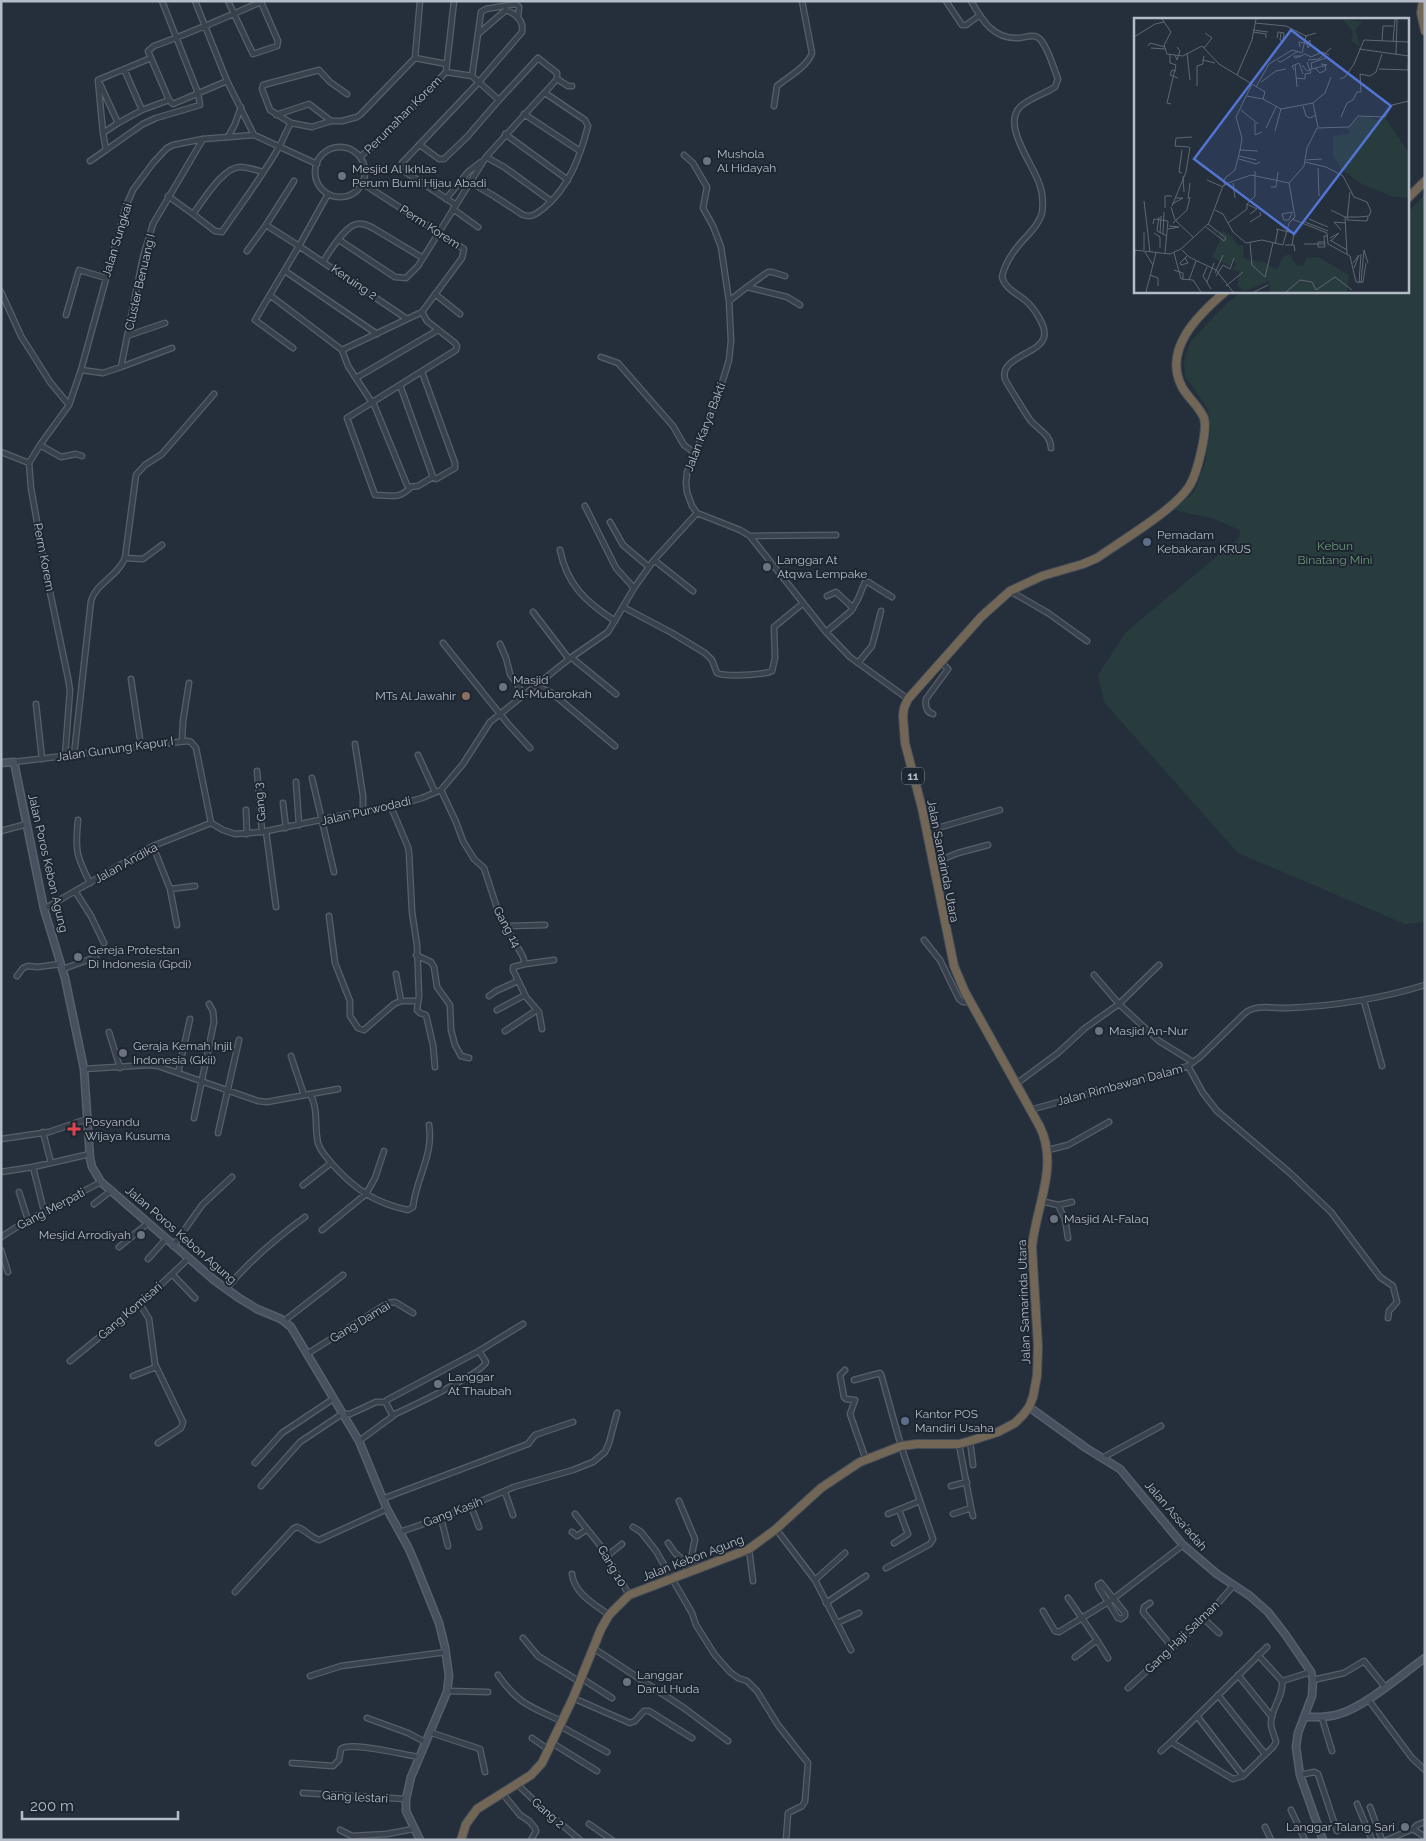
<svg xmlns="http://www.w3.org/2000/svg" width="1426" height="1841" font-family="Raleway,sans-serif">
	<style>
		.green { fill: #283c3e }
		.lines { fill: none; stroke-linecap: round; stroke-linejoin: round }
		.street-casing { stroke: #565f6a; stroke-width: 7 }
		.secondary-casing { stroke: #565f6a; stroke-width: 9 }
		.highway-casing { stroke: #434c57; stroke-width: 10 }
		.street { stroke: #38414c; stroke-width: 4.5 }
		.secondary { stroke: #47505f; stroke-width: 6 }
		.highway { stroke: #726756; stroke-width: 8 }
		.worship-dot { fill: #6b7280; stroke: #1d2631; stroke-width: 2 }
		.service-dot { fill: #5c6f8a; stroke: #1d2631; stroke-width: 2 }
		.education-dot { fill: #8d6e63; stroke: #1d2631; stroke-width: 2 }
		.health-dot { fill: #e0444e; stroke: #1d2631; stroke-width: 2 }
		.labels { text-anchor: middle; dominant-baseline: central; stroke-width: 4; stroke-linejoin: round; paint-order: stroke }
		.shield { fill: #1d2631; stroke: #878f9a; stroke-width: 1 }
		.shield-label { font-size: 11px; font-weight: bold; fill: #b4bcc7 }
		.street-label { font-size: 12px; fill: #b4bcc7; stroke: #1d2631 }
		.poi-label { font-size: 12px; fill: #b4bcc7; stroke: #1d2631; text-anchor: start }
		.park-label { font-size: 12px; fill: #6c9776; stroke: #1d2631 }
		.inset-road { fill: none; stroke: #5e6774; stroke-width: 1 }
		.view { fill: #5274d2; fill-opacity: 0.15; stroke: #5274d2; stroke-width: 2.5 }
		.inset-edge { fill: none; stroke: #b4bcc7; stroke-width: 2.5 }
	</style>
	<rect width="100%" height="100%" fill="#252f3c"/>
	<path class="green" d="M1425 194V922L1405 924 1238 853 1104 702 1098 675 1126 632 1239 538 1240 530 1214 519 1174 510 1194 492 1204 467 1211 430 1208 409 1185 376 1184 360 1191 341 1223 307 1242 291H1407V214Z"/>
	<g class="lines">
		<g class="street-casing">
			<path id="street" d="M195 1 227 81 254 135
				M946 1 962 25H966L980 15
				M971 1C982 20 993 39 1018 38 1023 38 1032 34 1037 37 1046 41 1054 69 1058 79L1055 87C1044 94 1030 98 1021 106 1000 125 1035 166 1040 186 1043 194 1043 205 1042 213 1039 223 1034 228 1028 235 1017 246 1005 262 1002 277 1005 289 1017 293 1026 301 1033 307 1047 326 1044 337 1040 354 999 357 1005 379 1006 382 1029 419 1031 421 1039 430 1051 435 1051 448
				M478 34 506 10
				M151 58 98 80 103 133 106 150 143 124 156 118 200 105 198 93 162 1
				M415 58 447 64
				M124 69 142 110
				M472 76 481 12 486 9 516 4 519 7 518 18
				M557 79 568 86H572
				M227 81 173 104 169 100 148 51 154 46C191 33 226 17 261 2L278 41 277 46 253 54 252 52C244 35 236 18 228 1
				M100 84 118 123 103 133
				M774 106 777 86C788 77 807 67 812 53L802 1
				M524 114 580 151
				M276 115 309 104 331 121
				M118 123 142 110 169 100
				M291 123 270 110 262 89 263 85 319 70 330 82 347 94
				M505 134 568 180
				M228 137 235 124 241 107
				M420 145 439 159H444L467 137 499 100 472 76 446 72
				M315 172a25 25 0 1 1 50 0a25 25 0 1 1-50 0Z
				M684 155 693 163 707 187 703 208 713 226 721 247 729 301 731 341 729 360 716 403 687 472 686 483 687 492 692 506 697 513 740 530 750 536 826 632 850 657 908 699
				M360 157 394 127 446 72 454 1
				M486 157 504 167 551 201
				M90 161 106 150
				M263 172C256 170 247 167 240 167 223 167 203 201 193 214L215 231 222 232C241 204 262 177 279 147 283 140 286 131 291 123L312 127 331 121H342L357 117 361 114 415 58 420 1
				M294 181 266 225 299 246 328 194
				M470 182 494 196 523 215C533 218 537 213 544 208 569 187 580 157 588 126L585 120 545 93
				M362 183 464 249 462 258 422 312 427 321 455 343 457 346 456 350 347 418 375 495C392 495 398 500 411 487
				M168 196 193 214
				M446 199 468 172 481 162
				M456 205 486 157 557 79V73L538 58 499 100
				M453 209 478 227
				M339 240 395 277 406 278 418 266 456 205 404 171 401 166 402 163 479 82 522 32C524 20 516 14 506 10
				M247 251 266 225
				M323 262C329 252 344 229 354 225 361 222 367 225 373 228L423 258
				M285 271 377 334
				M747 287 768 272H772L785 276
				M1 292 21 336 50 382 69 405
				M435 294 460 314
				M271 296 342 350 348 366 371 401 373 402 407 485 409 487 418 486 433 477
				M729 301 747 287 787 297 800 305
				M66 315 79 270 106 278
				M127 336 165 323
				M293 348 255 320 299 246 407 319
				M342 350 422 312
				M601 357 618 363 673 426 684 445 696 454
				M121 367 172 348
				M81 370 103 373 121 367 143 257 153 224 203 139
				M356 378 438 330
				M400 385 433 477 436 479 455 468V463L422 372
				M40 445 61 457 76 454 82 456
				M1 452 29 463
				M585 506 616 568 634 588
				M610 522 623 545 649 567
				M750 536 836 535
				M560 550C567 585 586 602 615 621
				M125 558 143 559 162 545
				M654 560 693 591
				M1010 591 1048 613 1087 641
				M827 596 836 592 853 608
				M623 607 672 633 705 653 712 660 717 673C724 677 764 675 772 671L775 658 774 627 802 604
				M533 612 569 659
				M826 632 851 611 858 599 865 582H868L892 597
				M443 643 509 725 530 748
				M500 644 506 658 510 674 524 695
				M572 658 616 694
				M858 663 872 646 881 611
				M131 679 141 746
				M536 686 552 693 615 746
				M36 704 42 759
				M933 714C926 712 925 706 926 699L948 669 941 662
				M182 740 183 721 189 683
				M355 744 363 796V811
				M74 755 91 601C96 583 117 577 125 558L136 475 145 465 162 454 214 394
				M418 755 435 792
				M65 756 70 690 68 678 45 568 31 488 29 463 40 445 69 405 81 370 126 206 133 190 153 163 167 148 173 145 203 139 254 135 317 164
				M14 762 187 741 191 742 196 748 211 823
				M257 771 262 832
				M312 778 334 872
				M296 782 299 825
				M441 790 456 822 463 841 474 859 484 868 498 911 523 957 525 964 513 967V970L526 997 539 1012 542 1029
				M283 803 286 828
				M391 807 408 847 409 853 412 912 417 945 419 996 417 1010 420 1013 426 1015 433 1045 435 1067
				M246 810 247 834
				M78 820C75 851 76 855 90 883
				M211 823 223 830 235 834 262 832 363 811 391 807 422 798 441 790 463 764 490 722 569 659 608 632 634 588 654 560 697 513
				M1 831 27 824
				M266 831 276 907
				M927 831 1000 810
				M153 846 170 889 177 925
				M933 863 958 853 988 845
				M170 889 195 886
				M75 891 91 916 104 943
				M44 909 153 846 211 823
				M329 916 335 963 350 1001V1016L358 1028 364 1030 394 1004 401 1001
				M505 926 545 925
				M924 940 940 960 959 999 963 1002H971
				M416 955 431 962 434 967 437 987 450 1005 451 1030 455 1045 461 1056 469 1058
				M525 964 554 960
				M63 969 96 957
				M396 974 401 1001H418
				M1094 975 1119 1004 1159 1041 1193 1062
				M17 976 23 968 28 966 37 967 61 964
				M489 996 496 991 518 981
				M1364 1001 1382 1066
				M497 1010 525 995
				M505 1031 537 1010
				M109 1032 120 1068
				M291 1056 304 1095
				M1188 1066 1203 1093 1217 1111 1290 1173 1331 1212 1380 1277 1393 1286 1397 1302 1389 1311 1388 1318
				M84 1069 149 1065 158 1066 258 1101 267 1102 338 1089
				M178 1073 190 1019
				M1016 1084 1058 1053 1085 1028 1119 1004 1159 965
				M310 1094C319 1109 314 1126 318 1143 320 1151 328 1159 333 1165 356 1190 375 1203 408 1210L413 1207C416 1178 434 1155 429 1125
				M1030 1110 1188 1066 1200 1057 1244 1014C1255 1003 1274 1009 1288 1008 1334 1006 1380 999 1425 985
				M194 1118 214 1022 213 1011 209 1004
				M43 1132 51 1163
				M218 1133 239 1040
				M1 1139 49 1132 87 1119
				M1048 1150 1068 1145 1109 1122
				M33 1167 44 1211
				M1 1172 33 1167 90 1154
				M303 1185 331 1163
				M19 1192 28 1220
				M1041 1201 1058 1205 1072 1202
				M94 1204 112 1190
				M1058 1205 1065 1219 1068 1238
				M322 1230 366 1194 375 1178 384 1151
				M1 1237 23 1223 101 1182
				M173 1246 202 1205 232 1177
				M119 1247 148 1223
				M1 1250 8 1272
				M148 1259 166 1239
				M172 1274 195 1298
				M226 1289C249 1261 275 1239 305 1217
				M140 1304 149 1319 155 1364 183 1422 181 1428 158 1443
				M284 1321 343 1275
				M307 1354 388 1303 395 1302 413 1313
				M70 1361 140 1304 188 1259
				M845 1370 840 1375 844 1397 846 1399 855 1400 850 1414 866 1460
				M133 1376 156 1367
				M854 1380 880 1373 881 1374 901 1446 933 1539 930 1544 886 1568
				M393 1415C408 1408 483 1373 486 1362L479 1351
				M359 1441 393 1416 386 1403 387 1400 479 1351 523 1324
				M970 1441 973 1465
				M1102 1458 1161 1426
				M255 1463 282 1433 333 1399
				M261 1486 300 1442 342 1414H350L376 1402H386
				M951 1486 967 1482
				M505 1492 513 1515
				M382 1499 528 1444 535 1435 573 1422
				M679 1501 695 1539 692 1554 697 1570
				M471 1506 479 1527
				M971 1508 973 1516
				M575 1514 603 1549 629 1595
				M888 1514 920 1501
				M953 1514 971 1508 959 1444
				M441 1518 448 1546
				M633 1527 641 1532 656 1551 692 1613 696 1625 715 1655 730 1672 738 1678 747 1681 757 1691 778 1725 808 1763 805 1801 802 1806 788 1813 786 1840
				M776 1529 815 1580 851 1650
				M400 1532 441 1518 514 1487 573 1470 593 1462 605 1452 609 1443 617 1413
				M572 1532 577 1536 586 1530
				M668 1543 675 1553 682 1559 689 1572
				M894 1543 908 1534 899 1510
				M749 1549 753 1581
				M607 1556 622 1544
				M572 1574C574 1593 594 1604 609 1615
				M815 1580 845 1553
				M1101 1583 1125 1613V1616L1121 1619 1118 1618 1099 1588 1098 1585Z
				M235 1592 293 1529 297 1527C306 1530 310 1537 319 1540L387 1509
				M1068 1598 1097 1640 1075 1657
				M826 1603 866 1576
				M1150 1603 1144 1607 1143 1612 1173 1648
				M1043 1611 1055 1631 1059 1632 1113 1599 1183 1545
				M1204 1619 1219 1633
				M837 1623 859 1613
				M523 1638 538 1656 580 1682
				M1097 1640 1108 1658
				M593 1648 684 1708 728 1741
				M1258 1655 1282 1681C1284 1696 1271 1708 1271 1723 1271 1730 1275 1736 1276 1742L1273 1747 1243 1776 1233 1779 1171 1742 1267 1647
				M498 1675C518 1704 531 1707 561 1721
				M1238 1675 1272 1717
				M310 1676 341 1666 446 1652
				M581 1678 612 1698
				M1313 1680 1344 1673 1364 1661 1385 1687
				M1282 1681 1311 1672
				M1128 1688 1204 1619 1234 1585
				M447 1691 488 1692
				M1218 1695 1265 1754
				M573 1698 630 1723 635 1721 644 1711H649L692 1738
				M1368 1699 1412 1758 1425 1770
				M1197 1716 1243 1776
				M367 1718 408 1733 425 1742
				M1322 1718 1332 1751
				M560 1726 607 1752
				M429 1732 480 1749 485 1772
				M532 1738 549 1750
				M552 1743 597 1771
				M1161 1751 1171 1742
				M292 1763 333 1766 339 1760 341 1749C350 1741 404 1755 419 1757
				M1300 1775 1314 1772 1318 1774 1337 1831
				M518 1785 542 1808 580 1840
				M303 1793 406 1799
				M503 1794 520 1815 529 1821 535 1828 536 1831 531 1840
				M1357 1804 1372 1840
				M1370 1807 1382 1840
				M1291 1810 1305 1840
				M589 1824 612 1840
				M1265 1827 1271 1840
				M1413 1829 1417 1825 1425 1822
				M340 1830 352 1836 387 1834 413 1829
				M1387 1840 1413 1829 1425 1837"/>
		</g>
		<g class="secondary-casing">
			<path id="secondary" d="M1 763 14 762 44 909 65 978 84 1069 90 1158 92 1167 101 1182 214 1280 239 1298 257 1309 281 1319 291 1327 359 1441 387 1509 408 1547 415 1563 439 1623 445 1647 449 1676 447 1692 411 1777 406 1799V1811L420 1840
				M1029 1407 1086 1448 1120 1469 1183 1545 1217 1574 1250 1596 1268 1612 1285 1634 1311 1672 1313 1680 1312 1696 1298 1733 1296 1747 1300 1775 1323 1840
				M1304 1717C1316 1717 1328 1718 1339 1714 1366 1706 1401 1675 1425 1658"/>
		</g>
		<g class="highway-casing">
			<path id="highway" d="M1423 1 1421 13 1425 31
				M1407 199 1425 181
				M461 1840 466 1824 477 1809 531 1775 542 1763 573 1698 601 1629 609 1615 629 1595 749 1549 776 1529 821 1488 860 1462 901 1446 917 1444H959L970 1441 998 1432 1015 1423 1023 1415 1029 1407 1033 1397 1037 1376 1038 1346 1032 1247C1036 1206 1059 1166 1040 1127L965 992 954 966 922 808 905 743 903 716 904 708 908 699 981 617 1010 591 1042 576 1083 564 1097 558C1121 541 1176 509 1190 485 1197 473 1208 431 1204 418 1199 406 1188 398 1182 387 1162 349 1199 314 1226 291"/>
		</g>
		<use href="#street" class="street"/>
		<use href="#secondary" class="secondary"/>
		<use href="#highway" class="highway"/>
	</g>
	<g class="worship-dot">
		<circle cx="707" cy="161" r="5"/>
		<circle cx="342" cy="176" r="5"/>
		<circle cx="767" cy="567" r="5"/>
		<circle cx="503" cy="687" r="5"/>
		<circle cx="78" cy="957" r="5"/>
		<circle cx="1099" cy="1031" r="5"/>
		<circle cx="123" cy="1053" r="5"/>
		<circle cx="1054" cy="1219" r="5"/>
		<circle cx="141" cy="1235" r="5"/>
		<circle cx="438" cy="1384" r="5"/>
		<circle cx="627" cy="1682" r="5"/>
		<circle cx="1405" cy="1827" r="5"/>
	</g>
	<g class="service-dot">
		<circle cx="1147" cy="542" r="5"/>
		<circle cx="905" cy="1421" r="5"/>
	</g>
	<circle class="education-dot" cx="466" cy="696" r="5"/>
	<path class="health-dot" d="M71.5 1121.5h5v5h5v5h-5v5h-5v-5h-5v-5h5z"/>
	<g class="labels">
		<rect class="shield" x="902" y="767.5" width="22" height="17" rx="4"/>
		<g class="shield-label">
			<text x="913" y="776">11</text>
		</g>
		<g class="street-label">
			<text transform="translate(403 115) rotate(-45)">Perumahan Korem</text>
			<text transform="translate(430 227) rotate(33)">Perm Korem</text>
			<text transform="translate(117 240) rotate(-73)">Jalan Sungkai</text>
			<text transform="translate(140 282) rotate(-77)">Cluster Benuang I</text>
			<text transform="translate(354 282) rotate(34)">Keruing 2</text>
			<text transform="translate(705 427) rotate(-69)">Jalan Karya Bakti</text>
			<text transform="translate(44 557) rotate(79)">Perm Korem</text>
			<text transform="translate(115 749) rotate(-8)">Jalan Gunung Kapur I</text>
			<text transform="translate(260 802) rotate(-95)">Gang 3</text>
			<text transform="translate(366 811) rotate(-13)">Jalan Purwodadi</text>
			<text transform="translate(943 861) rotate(79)">Jalan Samarinda Utara</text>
			<text transform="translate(48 863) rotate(77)">Jalan Poros Kebon Agung</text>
			<text transform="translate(126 863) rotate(-29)">Jalan Andika</text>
			<text transform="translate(507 927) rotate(62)">Gang 14</text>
			<text transform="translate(1120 1085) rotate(-15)">Jalan Rimbawan Dalam</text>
			<text transform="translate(51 1209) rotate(-28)">Gang Merpati</text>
			<text transform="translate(181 1235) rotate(41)">Jalan Poros Kebon Agung</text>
			<text transform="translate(1024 1302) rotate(-92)">Jalan Samarinda Utara</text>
			<text transform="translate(130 1311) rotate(-41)">Gang Komisari</text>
			<text transform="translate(360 1322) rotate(-31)">Gang Damai</text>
			<text transform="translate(453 1512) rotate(-21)">Gang Kasih</text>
			<text transform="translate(1176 1516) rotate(49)">Jalan Assa'adah</text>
			<text transform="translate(693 1558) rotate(-21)">Jalan Kebon Agung</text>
			<text transform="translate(612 1566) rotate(60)">Gang 10</text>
			<text transform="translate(1182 1637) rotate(-44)">Gang Haji Salman</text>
			<text transform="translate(355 1797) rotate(3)">Gang lestari</text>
			<text transform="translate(548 1813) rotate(41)">Gang 2</text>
		</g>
		<g class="poi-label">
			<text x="717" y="154">Mushola<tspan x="717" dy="14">Al Hidayah</tspan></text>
			<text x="352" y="169">Mesjid Al Ikhlas<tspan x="352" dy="14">Perum Bumi Hijau Abadi</tspan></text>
			<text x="1157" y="535">Pemadam<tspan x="1157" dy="14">Kebakaran KRUS</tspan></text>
			<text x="777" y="560">Langgar At<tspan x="777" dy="14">Atqwa Lempake</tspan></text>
			<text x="513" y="680">Masjid<tspan x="513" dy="14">Al-Mubarokah</tspan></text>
			<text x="456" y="696" text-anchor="end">MTs Al Jawahir</text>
			<text x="88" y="950">Gereja Protestan<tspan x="88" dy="14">Di Indonesia (Gpdi)</tspan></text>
			<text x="1109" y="1031">Masjid An-Nur</text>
			<text x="133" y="1046">Geraja Kemah Injil<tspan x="133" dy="14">Indonesia (Gkii)</tspan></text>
			<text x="85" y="1122">Posyandu<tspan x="85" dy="14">Wijaya Kusuma</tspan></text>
			<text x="1064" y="1219">Masjid Al-Falaq</text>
			<text x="131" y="1235" text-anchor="end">Mesjid Arrodiyah</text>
			<text x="448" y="1377">Langgar<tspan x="448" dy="14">At Thaubah</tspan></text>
			<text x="915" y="1414">Kantor POS<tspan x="915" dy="14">Mandiri Usaha</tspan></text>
			<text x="637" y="1675">Langgar<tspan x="637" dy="14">Darul Huda</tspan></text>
			<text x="1395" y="1827" text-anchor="end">Langgar Talang Sari</text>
		</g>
		<g class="park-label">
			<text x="1335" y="546">Kebun<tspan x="1335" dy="14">Binatang Mini</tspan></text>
		</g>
	</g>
	<g transform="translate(1134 18)">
		<rect width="275" height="275" fill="#252f3c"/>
		<path d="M208 1 228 4 221 12 226 28 216 22 219 19 218 12ZM230 98 242 102 251 100 275 135V180L257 178 228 166 207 151 199 137V118L216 115 213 110 221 101ZM81 211 84 216 89 213 97 218 104 228 109 227V239L114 242 130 244 143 252 149 239 155 236 162 247 169 248 173 240 184 239 215 257 213 274H136L135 263 111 273 103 268 106 253 98 252 102 246 99 242 95 248 78 239 86 223 84 216 78 213Z" fill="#283c3e"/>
		<path class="inset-road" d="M28 1 37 14 30 27 33 36 49 38 68 28 85 46 103 57M121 5 152 8 172 18 182 15M119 12 134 14M119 14 132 16V20M0 19 21 6 30 4M143 20 144 14H145L150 15 149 23 146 22 147 15M248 23 249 8H259M259 23 261 1M14 28 16 25 31 29M166 29 165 24H166L170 25 173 26H176L174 30 173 26 176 22V26M17 30 32 31M70 30 78 20 71 15M225 31 275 38M53 35 56 62M168 35 172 18M36 36V45L42 47 33 85 37 86M41 37 43 42 46 33 43 29M262 37 263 1M70 38 69 42 81 45M167 38H160L161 40 167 38 171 36 177 39 188 34 195 37M174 42 185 41 197 30M144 43 147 44 164 33M161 47 163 69M168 47 173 53 178 51 177 45 192 40M181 50 186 55 192 52 191 48M178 51 193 47 187 46M245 51 275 52M160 52 158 48 165 45 169 56M274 52 275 37M42 53 38 52 36 57 44 60M162 60 171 61V56L177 55 173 44M206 61 211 59 220 46 230 22 275 24M127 64 142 53 152 51M118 66 131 74 129 81M63 68V48L69 46V42M122 69 135 46 158 32 168 35M113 78 129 81 147 91 179 85M179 85 191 75 197 59M179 85 184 109M169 88 172 98 176 100 182 97M107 92 124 106M207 99 213 85 219 82 223 74H227L226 56 236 58 242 54 248 36M121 105V117L128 114M132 110 142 89M141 113 147 91M42 120 41 128 55 129M42 120 58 119M106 132 124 133M105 138 122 142M105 141 122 146 126 144M172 142 188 141M171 144 192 149 209 158 220 179 233 184 237 193 235 198 225 199H211L197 192M184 150 185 178M48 155 45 154 48 132M49 158 50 174M73 162 89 169M99 165 101 180M90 168 91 160 101 152 106 132 108 120 102 99 118 66 103 57 118 22 122 1M137 169H142L144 154M216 174 213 202 233 203 234 199M54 181 56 165M10 183 16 234M38 186 49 180H42M113 186 121 178V153M38 188 52 154 56 129M37 189 41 202 59 219M31 190V178H38M81 192 89 196 99 214 112 225 128 222 149 227 155 205 161 199 155 165M158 195 155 202H150L148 196 153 195 159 194M25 199 23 213 33 218M211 199 213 236M44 200 39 205 53 192 56 179M158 201 193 215 194 226 216 238 222 264H229L232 245M175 201 194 209M116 204 127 197 126 194M171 204 194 213M94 205 113 191V186L123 191 116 196M19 206 20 201 34 203 31 235M74 206 92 220 90 223M72 209 90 223M34 211 45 209 35 208M142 211 160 215 158 227M207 212 200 204 212 205M10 214V232M20 215 26 219V230M26 215 27 198M29 216 30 194M196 220 205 215 197 223M196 222 213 232M190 224H184V229H191L190 218H194M116 225 118 247 131 259 139 225M141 226 144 211M170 226H190M151 227H160L161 233M0 232 36 236 47 231 75 205 89 168 94 165 117 157 155 165 170 148 173 130 183 110 215 109 224 98 251 99 258 87 275 83M48 232 55 239 82 252 99 274M11 234 19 247M40 235 47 261M51 240 54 245 47 247 46 245 53 238M219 245 225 237 220 250M0 247 1 232M73 249 69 258 77 271M40 252 49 255V261M81 255 89 237M16 257 24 260V268M82 258 89 247 96 251 100 240M47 261 59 262 67 274M55 262 62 243M73 264 80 245M225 265 227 236M227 265 230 232 234 245M92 268 109 254M12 274 22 235M120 274 134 267M152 274 166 262 178 264 182 272 201 259 218 272"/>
		<path class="view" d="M157 12 257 88 160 216 60 141Z"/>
		<rect width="275" height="275" class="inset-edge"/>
	</g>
	<rect width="1426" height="1841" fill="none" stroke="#b4bcc7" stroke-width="5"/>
	<path d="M22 1811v8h156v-8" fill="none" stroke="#b4bcc7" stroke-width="2.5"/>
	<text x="30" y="1811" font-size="15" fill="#b4bcc7" stroke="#1d2631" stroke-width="4" paint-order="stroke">200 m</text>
</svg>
